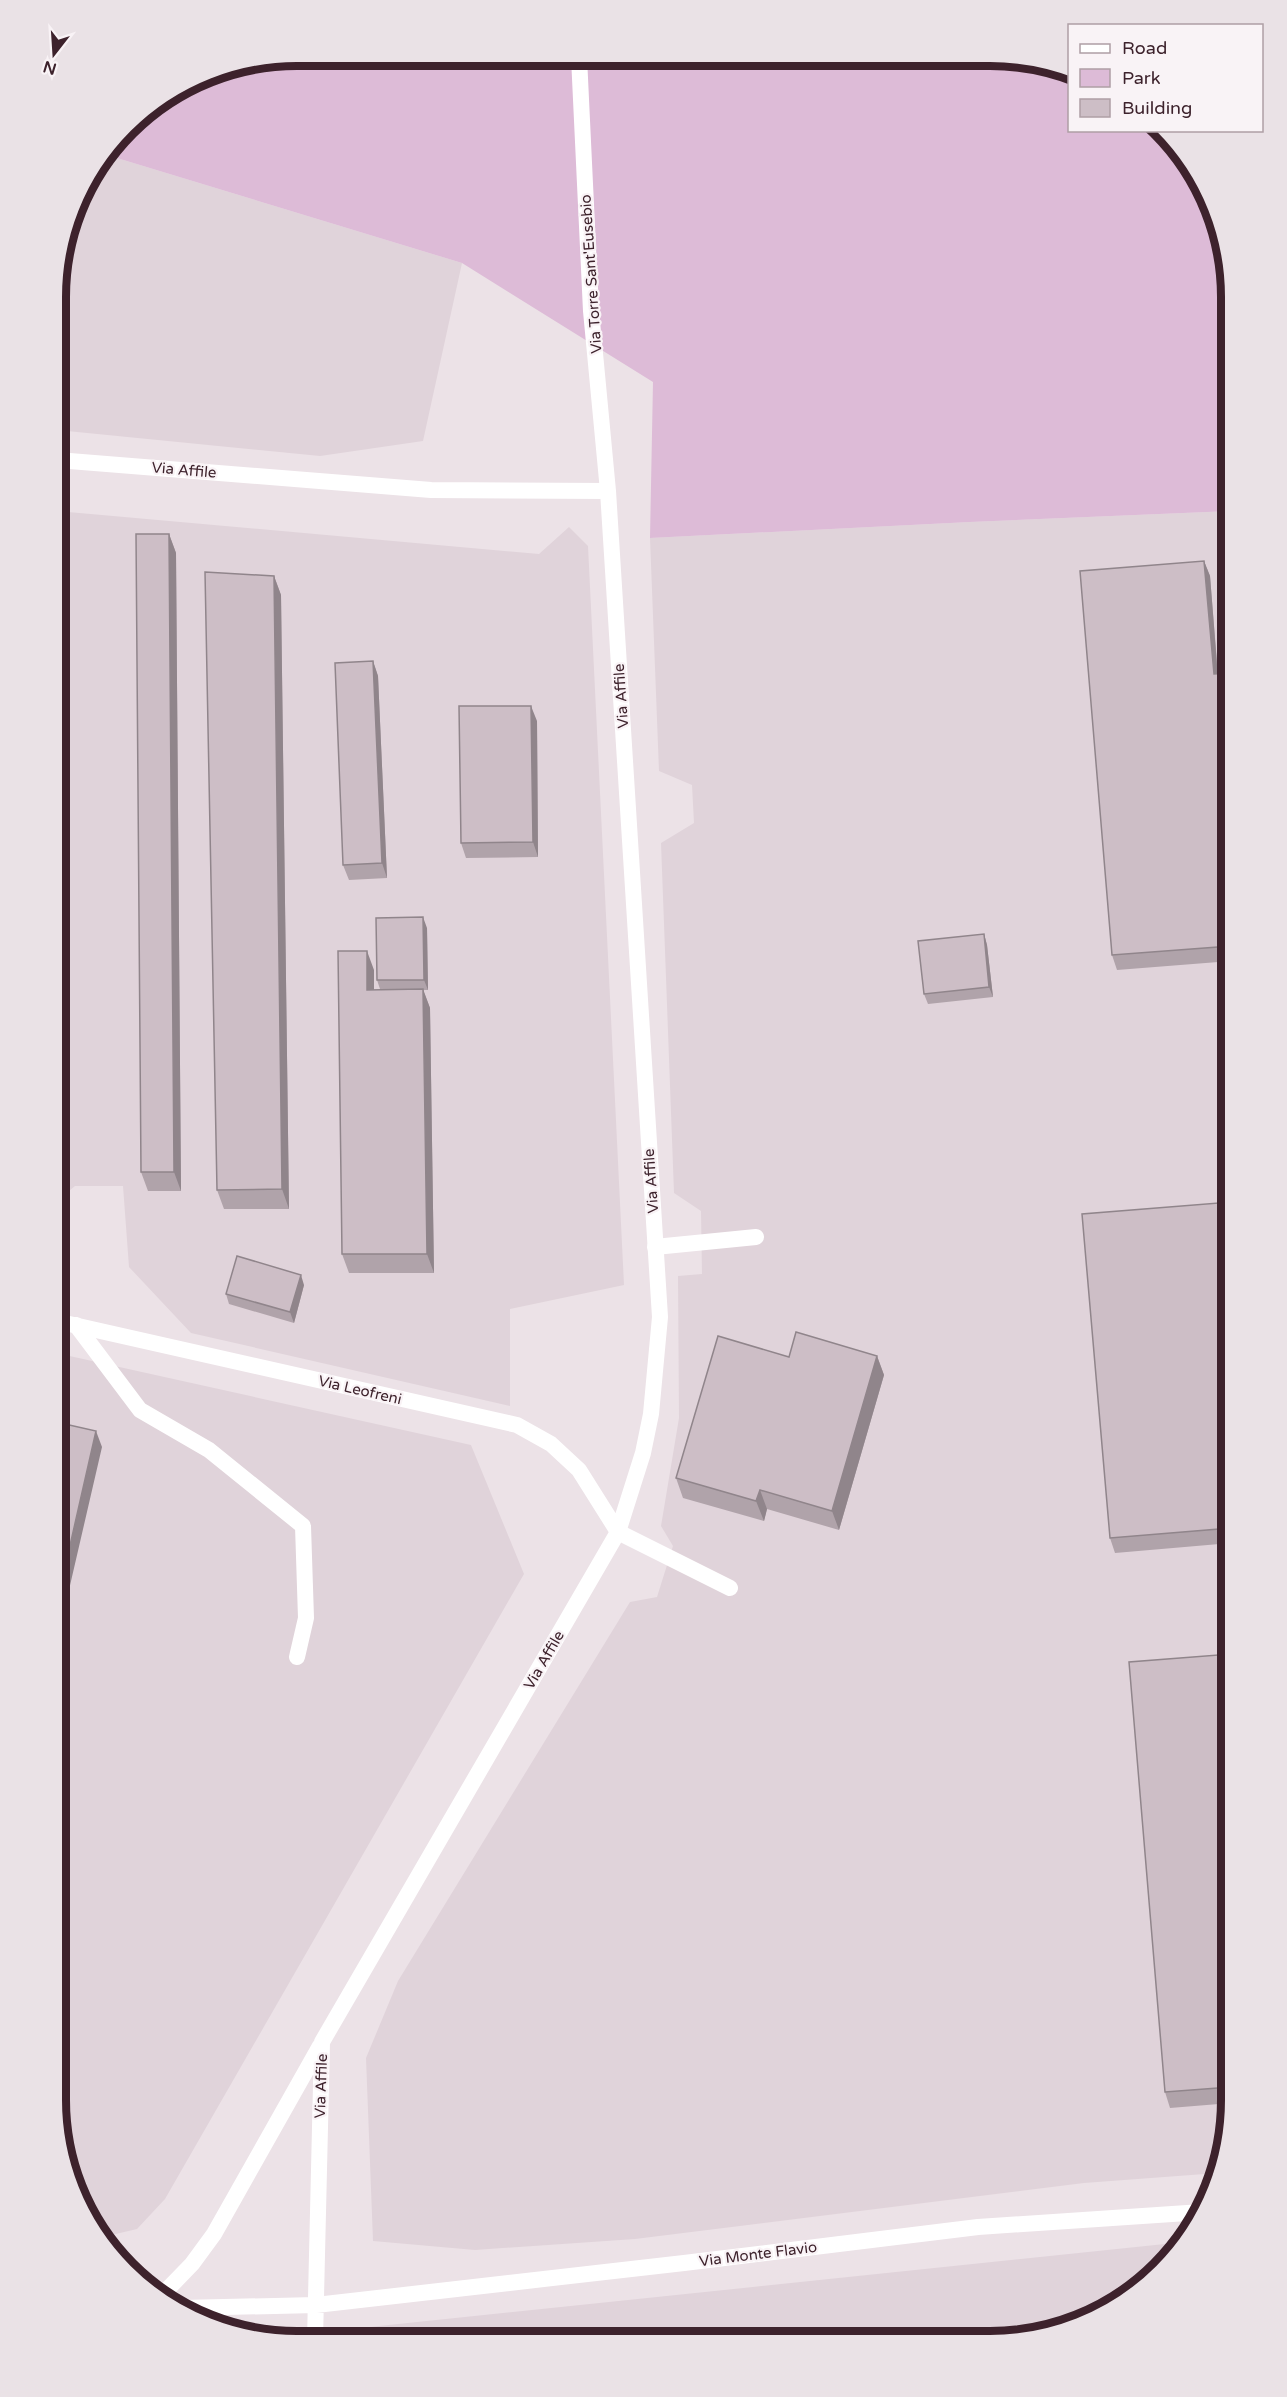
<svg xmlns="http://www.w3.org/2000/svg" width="1287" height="2397" font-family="'Varela Round',sans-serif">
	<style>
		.built { fill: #e0d3da }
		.green { fill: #ddbbd7 }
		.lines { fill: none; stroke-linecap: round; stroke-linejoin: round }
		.service { stroke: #fff; stroke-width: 16 }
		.minor { stroke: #fff; stroke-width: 16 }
		.wall { fill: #b0a3aa }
		.shaded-wall { fill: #90858b }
		.building { fill: #cdbec6; stroke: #90858b; stroke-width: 1.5 }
		.labels { text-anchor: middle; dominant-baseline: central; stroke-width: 4.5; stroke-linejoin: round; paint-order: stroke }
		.street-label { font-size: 15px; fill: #3d222c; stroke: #f9f3f6 }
		.rim { fill: none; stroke: #3d222c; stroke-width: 8 }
	</style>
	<rect width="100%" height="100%" fill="#ece2e7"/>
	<path class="built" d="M107 155 462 263 423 441 320 456 57 430 58 266 81 190Z
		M57 511 539 554 569 527 588 546 624 1285 510 1309V1406L191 1333 129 1267 123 1186H75L57 1201Z
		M1231 511V2116L1218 2173 1084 2183 635 2239 475 2250 373 2241 366 2058 398 1981 630 1602 657 1597 673 1546 661 1526 679 1418 678 1276 702 1274 701 1211 674 1193 661 843 694 823 692 785 659 771 650 538 970 522Z
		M56 1353 471 1445 524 1574 165 2199 137 2229 103 2237 96 2234 68 2177 56 2100Z
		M1184 2242 1124 2301 1067 2329 990 2341 341 2340V2330Z"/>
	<path class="green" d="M297 56 1037 60 1069 71 1070 130 1162 131 1191 163 1219 220 1231 297V511L970 522 650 538 653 382 462 263 107 155 138 116 205 74Z"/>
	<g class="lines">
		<path class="service" d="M655 1247 756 1237
			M76 1325 140 1410 209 1450 303 1526 306 1618 297 1657
			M618 1532 730 1588"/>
		<path class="minor" d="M579 57 591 311 608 491
			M57 460 431 490 608 491 660 1317 651 1414 643 1453 618 1532 322 2042 315 2340
			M56 1321 517 1425 551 1444 579 1470 618 1532
			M161 2296 192 2264 214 2234 320 2046
			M181 2308 316 2305 684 2263 978 2227 1202 2212"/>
	</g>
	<path class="wall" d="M169 534 176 553 181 1191H148L141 1172Z
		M1204 561 1210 576 1218 674 1231 673V961L1117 970 1112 955Z
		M274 576 281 595 289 1209H224L217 1190Z
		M373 661 378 676 387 878 349 880 343 865Z
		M537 721 538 857 466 858 461 843Z
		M427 928 428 990H423L430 1008 434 1273H349L342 1254 374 970V990L380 989 377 980Z
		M984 934 987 945 993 997 928 1004 924 994Z
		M1231 1202V1543L1115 1553 1110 1538Z
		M304 1285 294 1323 229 1304 226 1294Z
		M877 1356 884 1375 839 1530 767 1509 764 1521 683 1498 676 1478 789 1357Z
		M1231 1654V2103L1170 2108 1165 2092Z"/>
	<path class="shaded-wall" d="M169 534 176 553 181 1191 174 1172Z
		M1204 561 1210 576 1219 690 1214 674Z
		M274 576 281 595 289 1209 282 1189Z
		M373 661 378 676 387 878 382 863Z
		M57 676 61 687 57 703Z
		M531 706 537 721 538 857 533 842Z
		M423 917 427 928 428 990 424 980Z
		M984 934 987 945 993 997 989 987Z
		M367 951 374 970V1009L367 990Z
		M423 989 430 1008 434 1273 427 1254Z
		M301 1275 304 1285 294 1323 290 1312Z
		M877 1356 884 1375 839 1530 832 1511Z
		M96 1431 102 1447 56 1646V1607Z
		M760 1490 767 1509 764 1521 756 1501Z"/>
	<path class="building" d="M136 534H169L174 1172H141Z
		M1204 561 1214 674 1231 673V946L1112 955 1080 571Z
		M205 572 274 576 282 1189 217 1190Z
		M373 661 382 863 343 865 335 663Z
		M459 706H531L533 842 461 843Z
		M423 917 424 980H377L376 918Z
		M984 934 989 987 924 994 918 941Z
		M338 951H367V990L423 989 427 1254H342Z
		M1231 1202V1528L1110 1538 1082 1214Z
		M237 1256 301 1275 290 1312 226 1294Z
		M796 1332 877 1356 832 1511 760 1490 756 1501 676 1478 718 1336 789 1357Z
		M56 1422 96 1431 56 1607Z
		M1231 1654V2087L1165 2092 1129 1662Z"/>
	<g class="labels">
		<g class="street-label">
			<text transform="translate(591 274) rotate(-94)">Via Torre Sant'Eusebio</text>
			<text transform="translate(184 470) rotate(5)">Via Affile</text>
			<text transform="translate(621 696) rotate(-94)">Via Affile</text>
			<text transform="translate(651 1181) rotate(-94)">Via Affile</text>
			<text transform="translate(360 1390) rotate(13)">Via Leofreni</text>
			<text transform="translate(544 1660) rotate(-60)">Via Affile</text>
			<text transform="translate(321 2086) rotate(-88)">Via Affile</text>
			<text transform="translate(758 2254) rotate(-7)">Via Monte Flavio</text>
		</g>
	</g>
	<path d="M0 0H1287V2397H0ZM297 66H990A231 231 0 0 1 1221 297V2100A231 231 0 0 1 990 2331H297A231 231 0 0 1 66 2100V297A231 231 0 0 1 297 66Z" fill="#eae2e6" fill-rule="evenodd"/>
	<path class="rim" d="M297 66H990A231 231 0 0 1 1221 297V2100A231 231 0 0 1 990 2331H297A231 231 0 0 1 66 2100V297A231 231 0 0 1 297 66Z"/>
	<rect x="1068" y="24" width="195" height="108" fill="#f9f3f6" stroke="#ae9fa5" stroke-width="1.5"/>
	<rect x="1080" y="44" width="30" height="9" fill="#ffffff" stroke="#ae9fa5" stroke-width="1.5"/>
	<text x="1122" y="54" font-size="18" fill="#3d222c">Road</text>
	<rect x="1080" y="69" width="30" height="18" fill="#ddbbd7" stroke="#ae9fa5" stroke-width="1.5"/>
	<text x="1122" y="84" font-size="18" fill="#3d222c">Park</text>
	<rect x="1080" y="99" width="30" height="18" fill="#cdbec6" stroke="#ae9fa5" stroke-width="1.5"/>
	<text x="1122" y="114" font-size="18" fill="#3d222c">Building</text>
	<g transform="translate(54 54) rotate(197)" stroke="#f9f3f6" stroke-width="4.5" paint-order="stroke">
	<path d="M0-4.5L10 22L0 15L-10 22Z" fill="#3d222c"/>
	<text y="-9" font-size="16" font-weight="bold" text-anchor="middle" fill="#3d222c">N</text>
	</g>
</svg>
